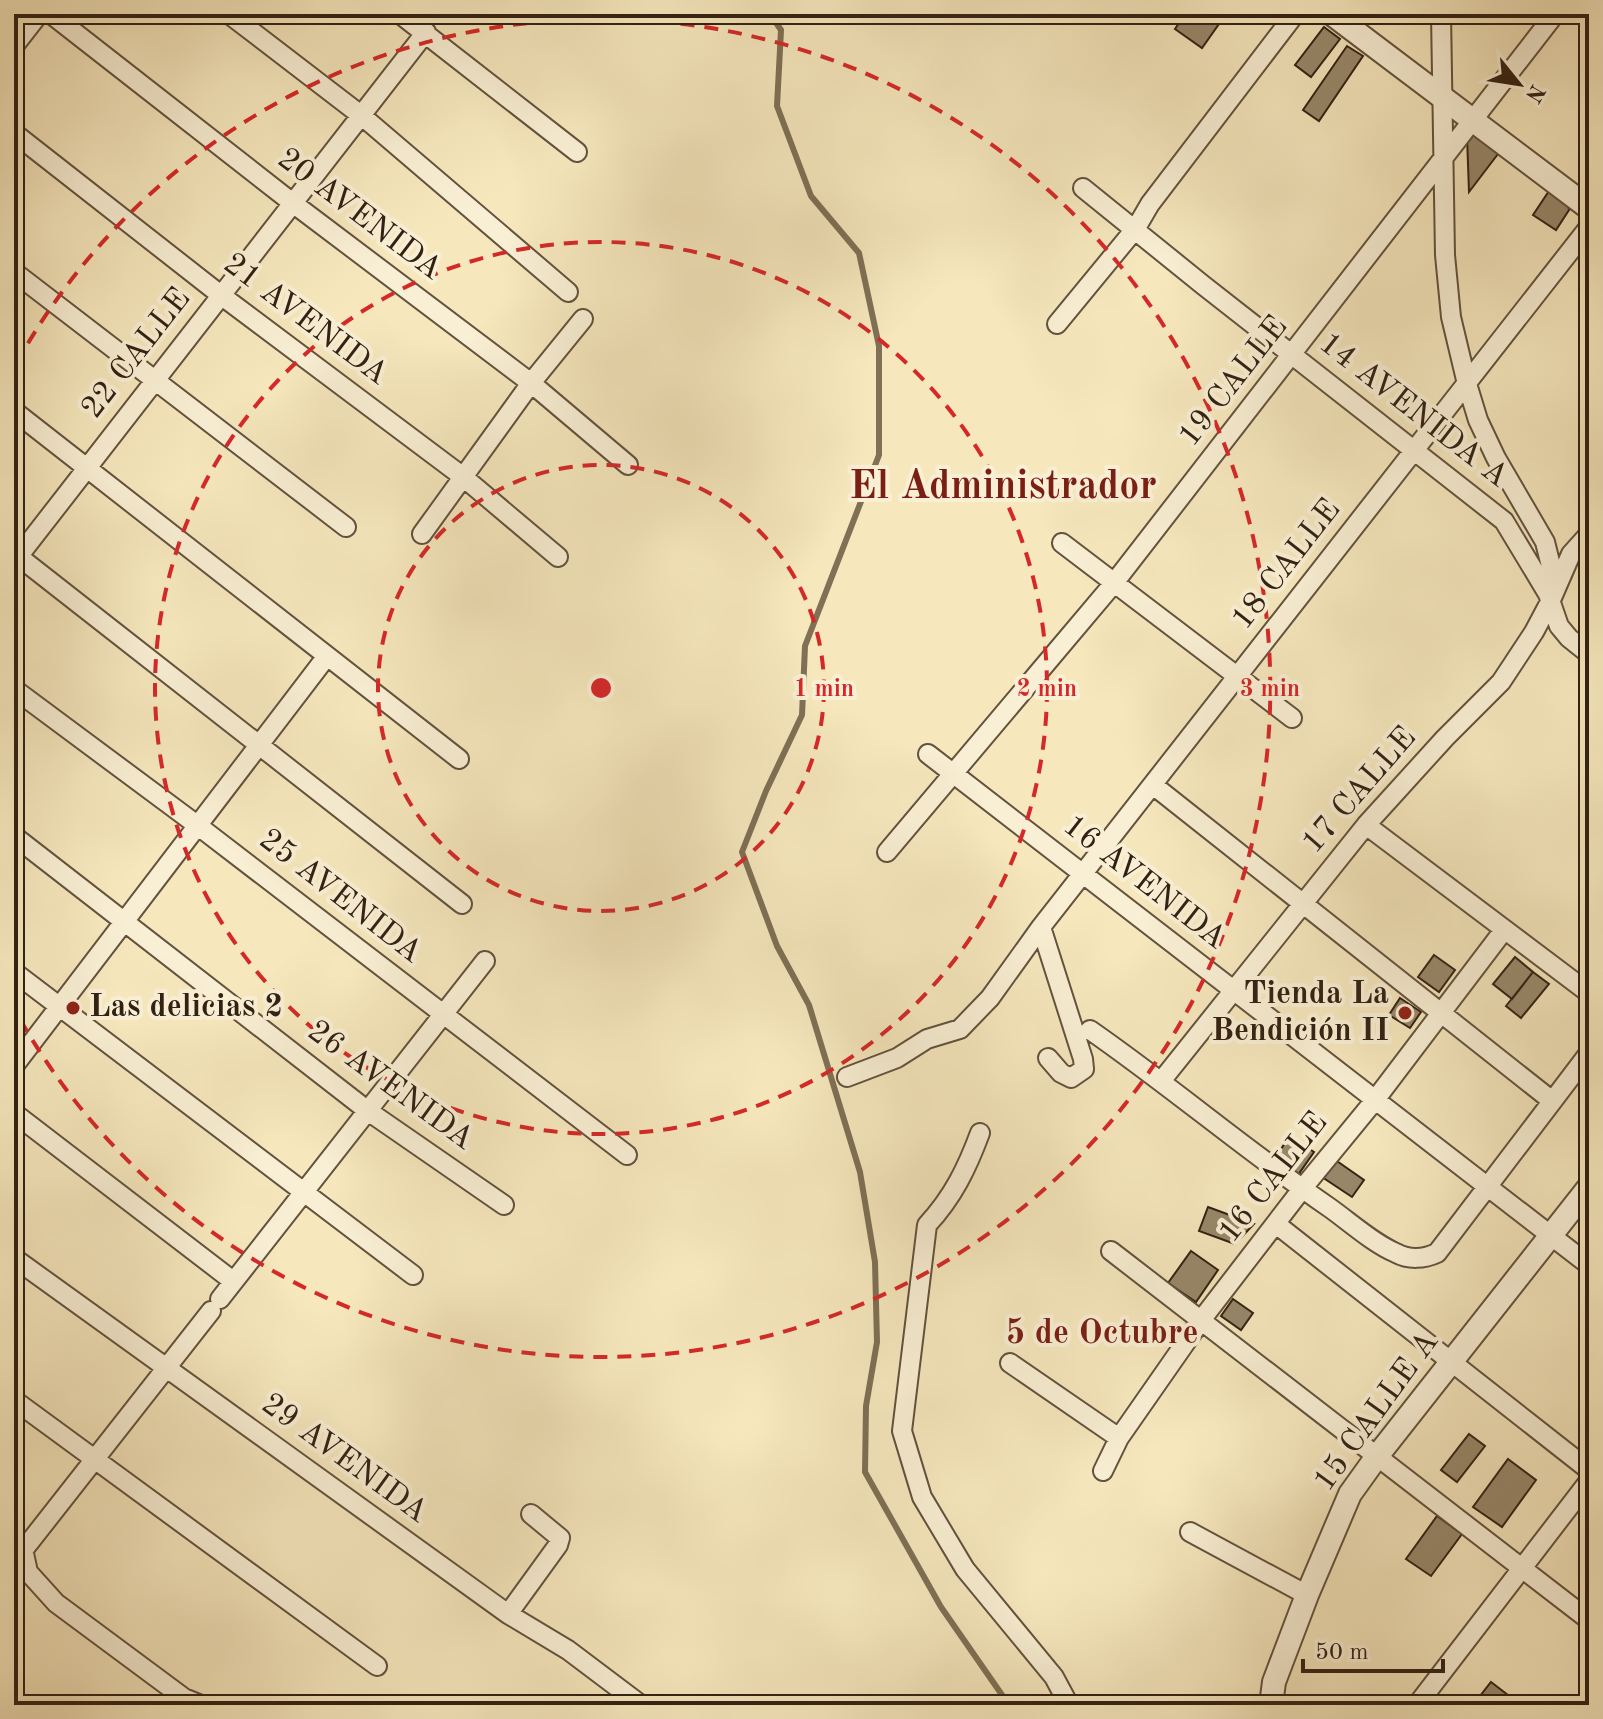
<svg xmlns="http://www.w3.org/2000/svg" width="1603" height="1719" font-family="'Old Standard TT',serif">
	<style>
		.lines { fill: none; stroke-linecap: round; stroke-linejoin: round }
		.stream { stroke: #7f7056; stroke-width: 6 }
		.building { fill: #98886b; stroke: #322113; stroke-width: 2 }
		.minor-casing { stroke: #63523e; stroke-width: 22 }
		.tertiary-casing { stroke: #63523e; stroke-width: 26 }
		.minor { stroke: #f9efd4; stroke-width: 18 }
		.tertiary { stroke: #f9efd4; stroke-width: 22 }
		.ring { fill: none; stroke: #d62828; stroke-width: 4; stroke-dasharray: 14 10 }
		.poi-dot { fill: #8f2418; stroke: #f9efd4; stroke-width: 3 }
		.labels { text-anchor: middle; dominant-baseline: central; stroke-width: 8; stroke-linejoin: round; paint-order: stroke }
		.street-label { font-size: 32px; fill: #322113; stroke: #f9efd4 }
		.poi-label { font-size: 32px; font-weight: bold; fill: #322113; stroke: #f9efd4; text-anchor: end }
		.neighbourhood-label { font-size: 34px; font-weight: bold; fill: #7a1f14; stroke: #f9efd4 }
		.district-label { font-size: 40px; font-weight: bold; fill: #7a1f14; stroke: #f9efd4 }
		.centre { fill: #d62828; stroke: #f9efd4; stroke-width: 4 }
		.ring-label { font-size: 24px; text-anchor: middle; font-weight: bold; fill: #d62828; stroke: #f9efd4; stroke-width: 8; stroke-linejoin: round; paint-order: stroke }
	</style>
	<rect width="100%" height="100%" fill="#f6e7bd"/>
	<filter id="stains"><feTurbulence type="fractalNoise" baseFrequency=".0025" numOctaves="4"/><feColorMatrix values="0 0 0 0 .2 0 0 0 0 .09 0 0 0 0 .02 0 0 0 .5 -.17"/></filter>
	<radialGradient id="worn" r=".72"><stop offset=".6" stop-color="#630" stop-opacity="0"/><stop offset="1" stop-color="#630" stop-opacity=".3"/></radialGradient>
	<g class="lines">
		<path class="stream" d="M770 14 781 30 777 106 811 196 859 253 879 346V455L805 646 802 715 766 791 742 852 777 946 809 1005 860 1172 875 1262 877 1342 866 1406 865 1472 941 1607 1009 1705"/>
	</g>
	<path class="building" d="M1185 14H1226L1202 48 1175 29Z
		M1324 27 1340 39 1311 77 1295 65Z
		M1347 46 1363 56 1319 121 1303 110Z
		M1482 135 1501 150 1469 192 1467 136Z
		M1551 188 1567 199 1569 210 1556 230 1533 215Z
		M1434 955 1455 970 1439 992 1418 977Z
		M1515 957 1533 972 1512 999 1493 984Z
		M1533 972 1549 984 1521 1018 1506 1006Z
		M1400 998 1421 1012 1410 1028 1389 1015Z
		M1290 1136 1314 1152 1298 1175 1274 1159Z
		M1334 1159 1364 1180 1352 1197 1322 1177Z
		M1208 1207 1254 1224 1235 1244 1199 1231Z
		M1191 1251 1218 1270 1196 1302 1168 1283Z
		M1233 1299 1253 1313 1241 1330 1221 1316Z
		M1469 1434 1485 1446 1457 1482 1441 1470Z
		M1508 1459 1536 1480 1502 1527 1473 1507Z
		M1437 1516 1462 1534 1431 1576 1406 1559Z
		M1491 1682 1521 1705H1473Z"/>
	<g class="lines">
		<g class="minor-casing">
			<path id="minor" d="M51 14 294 204 531 383 628 465
				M229 14 362 116 568 292
				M400 14 577 152
				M1441 14 1445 255 1451 317 1467 384 1478 420 1496 458 1545 542 1551 566 1549 591
				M14 46 39 14
				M14 133 222 296 462 476 558 557
				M1083 188 1203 285 1504 521 1548 594 1559 626 1569 638 1589 654
				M14 272 346 527
				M1057 324 1136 228 1150 204 1295 14
				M14 411 459 759
				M422 534 531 383 583 319
				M1062 543 1292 718
				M14 553 462 904
				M14 562 426 32
				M14 689 197 825 627 1155
				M928 754 1589 1265
				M1153 785 1551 1100
				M1366 825 1589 993
				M14 836 368 1111 504 1205
				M887 852 1114 583 1555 14
				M1041 927 1083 1059 1084 1069 1071 1078 1061 1073 1048 1058
				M14 972 413 1275
				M1090 1030C1172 1087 1248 1152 1330 1208 1351 1223 1373 1243 1396 1253 1409 1260 1424 1259 1437 1253L1589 1053
				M14 1066 327 656
				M847 1077 897 1058 927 1039 960 1029 990 998 1041 927 1589 227
				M1162 1080 1366 825 1445 738 1501 682 1534 632 1551 600 1571 554 1589 534
				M14 1113 233 1281
				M980 1133C967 1168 953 1197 927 1225L902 1431 922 1497 965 1569 1054 1677 1069 1705
				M1276 1224 1589 1470
				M1111 1251 1589 1620
				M14 1258 508 1614 568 1650 641 1705
				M220 1299 485 961
				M1010 1363 1119 1438
				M14 1400 377 1666
				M1103 1471 1119 1438 1202 1319 1302 1189 1375 1100 1504 930
				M1190 1532 1307 1595
				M18 1545 23 1549 28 1572 56 1603 184 1698 201 1705
				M14 1562 211 1311
				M508 1614 558 1545 560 1538 531 1514
				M1417 1705 1589 1481"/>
		</g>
		<g class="tertiary-casing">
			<path id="tertiary" d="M1332 14 1589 208
				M1271 1705 1274 1682 1307 1595 1350 1494 1378 1455 1589 1187"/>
		</g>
		<use href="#minor" class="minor"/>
		<use href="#tertiary" class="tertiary"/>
	</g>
	<g class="ring">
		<circle cx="601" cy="688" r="223"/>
		<circle cx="601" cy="688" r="446"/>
		<path d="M16 364A669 669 0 1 1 16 1012"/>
	</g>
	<g class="poi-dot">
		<circle cx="73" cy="1008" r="8"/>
		<circle cx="1405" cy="1013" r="8"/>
	</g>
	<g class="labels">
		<g class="street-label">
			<text transform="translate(359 215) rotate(37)">20 AVENIDA</text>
			<text transform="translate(305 320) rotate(37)">21 AVENIDA</text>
			<text transform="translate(137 354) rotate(-52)">22 CALLE</text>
			<text transform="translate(1234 382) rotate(-52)">19 CALLE</text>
			<text transform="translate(1413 411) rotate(38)">14 AVENIDA A</text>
			<text transform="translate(1287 565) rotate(-52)">18 CALLE</text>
			<text transform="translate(1360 791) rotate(-49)">17 CALLE</text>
			<text transform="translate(1144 883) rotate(38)">16 AVENIDA</text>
			<text transform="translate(340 897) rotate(38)">25 AVENIDA</text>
			<text transform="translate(390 1086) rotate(36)">26 AVENIDA</text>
			<text transform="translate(1274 1178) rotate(-52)">16 CALLE</text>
			<text transform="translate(1377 1412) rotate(-54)">15 CALLE A</text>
			<text transform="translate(344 1459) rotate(36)">29 AVENIDA</text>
		</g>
		<g class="poi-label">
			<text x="1389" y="995">Tienda La<tspan x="1389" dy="37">Bendición II</tspan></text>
			<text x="89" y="1008" text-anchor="start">Las delicias 2</text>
		</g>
		<g class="neighbourhood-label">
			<text x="1102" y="1334">5 de Octubre</text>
		</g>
		<g class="district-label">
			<text x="1003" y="488">El Administrador</text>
		</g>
	</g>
	<circle cx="601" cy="688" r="12" class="centre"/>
	<g class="ring-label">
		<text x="824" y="696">1 min</text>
		<text x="1047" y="696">2 min</text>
		<text x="1270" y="696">3 min</text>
	</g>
	<rect width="1603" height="1719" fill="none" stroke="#f6e7bd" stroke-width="48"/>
	<rect x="16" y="16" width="1571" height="1687" fill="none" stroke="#322113" stroke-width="4"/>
	<rect x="24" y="24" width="1555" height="1671" fill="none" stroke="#322113" stroke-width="2"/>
	<g transform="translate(1519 84) rotate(120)" stroke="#f9efd4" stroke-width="6" paint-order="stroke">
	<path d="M0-6L14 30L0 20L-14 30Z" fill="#322113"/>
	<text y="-12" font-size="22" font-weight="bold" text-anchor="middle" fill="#322113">N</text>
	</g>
	<path d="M1303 1659v12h140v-12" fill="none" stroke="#322113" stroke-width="4"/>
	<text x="1315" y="1659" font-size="24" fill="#322113" stroke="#f9efd4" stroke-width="6" paint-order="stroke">50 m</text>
	<rect width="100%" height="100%" filter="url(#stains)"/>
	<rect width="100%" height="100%" fill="url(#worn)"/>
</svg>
